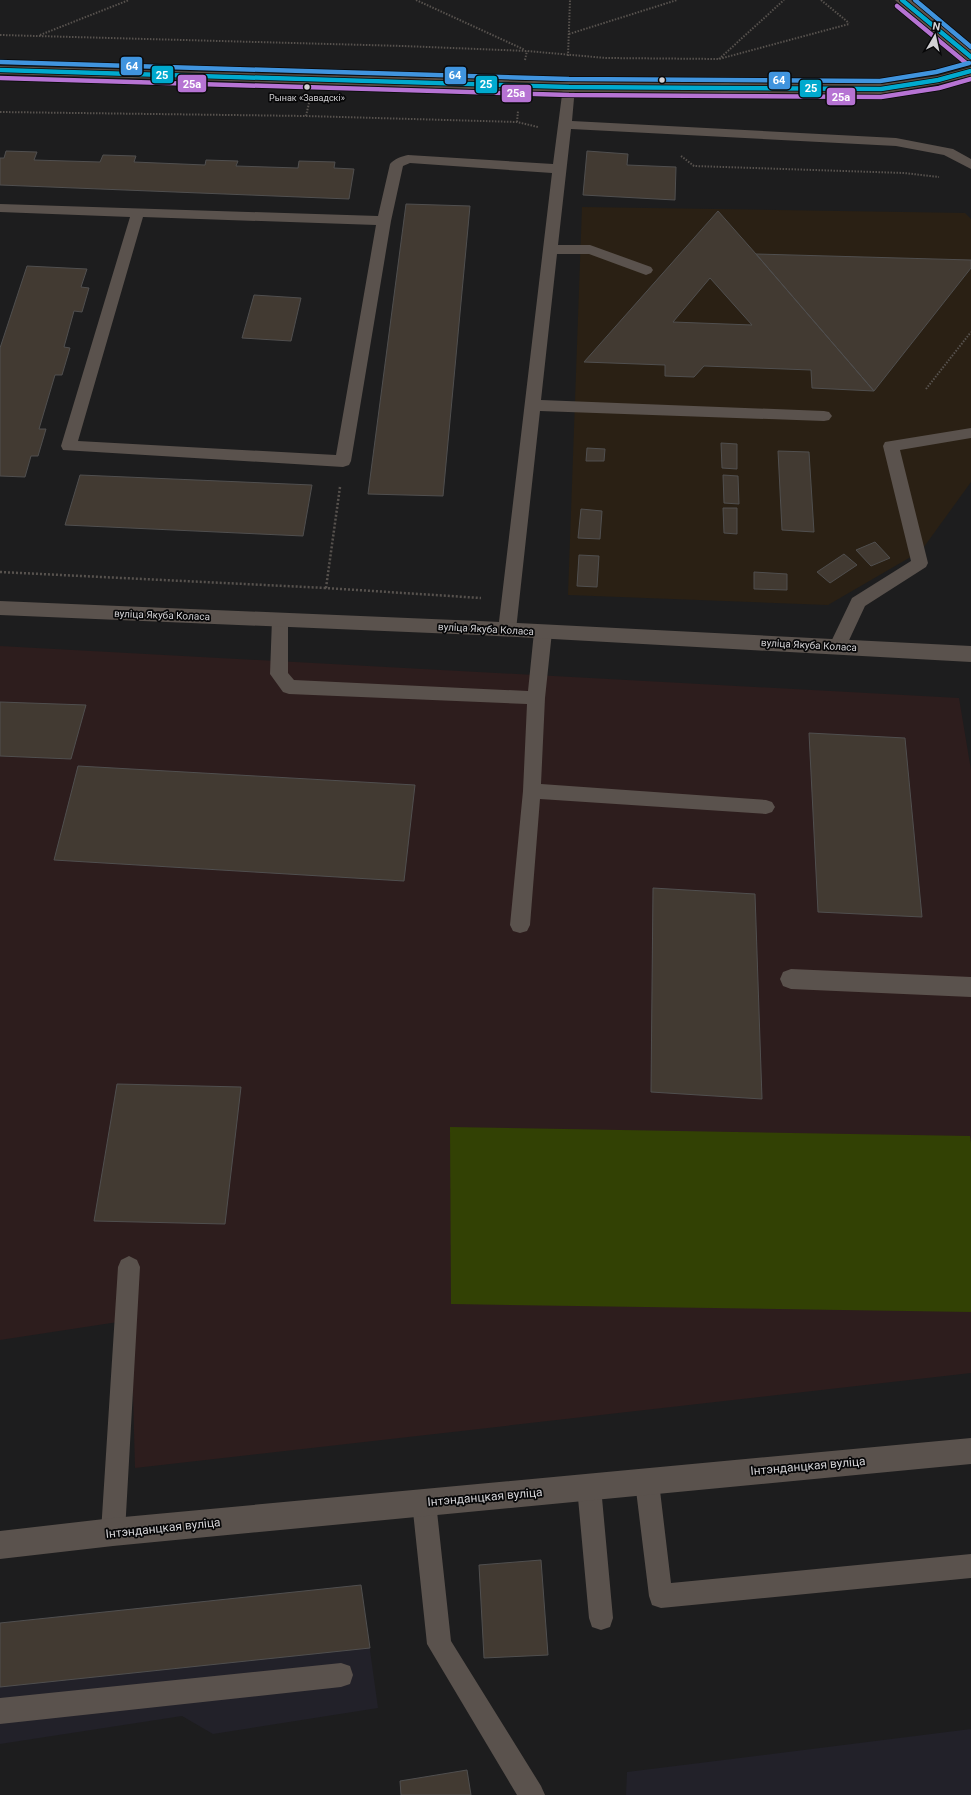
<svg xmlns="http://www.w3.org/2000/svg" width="971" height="1795" font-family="Roboto,sans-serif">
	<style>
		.commercial { fill: #2a2014 }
		.built { fill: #222129 }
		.education { fill: #2d1d1d }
		.green { fill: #324104 }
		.building { fill: #423a32; stroke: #504f4f; fill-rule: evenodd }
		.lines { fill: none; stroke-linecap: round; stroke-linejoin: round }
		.path-far1 { stroke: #57524e; stroke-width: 2; stroke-dasharray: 1.5 1.5; stroke-linecap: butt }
		.path { stroke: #57524e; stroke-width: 2.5; stroke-dasharray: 2 2; stroke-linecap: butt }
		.service { fill: #5a524d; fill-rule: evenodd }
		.minor { fill: #5a524d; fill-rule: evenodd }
		.secondary { fill: #574d45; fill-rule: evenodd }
		.primary { fill: #5f534b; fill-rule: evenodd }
		.bus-1-casing { stroke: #070708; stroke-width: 6 }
		.bus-2-casing { stroke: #070708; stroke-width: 6 }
		.bus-3-casing { stroke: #070708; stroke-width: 6 }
		.bus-1 { stroke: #00a9ce; stroke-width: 4.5 }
		.bus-2 { stroke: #b673d3; stroke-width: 4.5 }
		.bus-3 { stroke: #4094de; stroke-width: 4.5 }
		.bus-dot { fill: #d2d1d4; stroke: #070708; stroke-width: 1.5 }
		.labels { text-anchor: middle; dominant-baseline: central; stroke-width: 3.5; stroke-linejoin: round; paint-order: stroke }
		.bus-label { font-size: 9px; fill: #d2d1d4; stroke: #070708 }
		.street-label { font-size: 10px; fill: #d2d1d4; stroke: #070708 }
		.near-street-label { font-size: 12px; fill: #d2d1d4; stroke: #070708 }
		.line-badge { stroke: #070708; stroke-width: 1.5 }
		.badge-label { font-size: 11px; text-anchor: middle; font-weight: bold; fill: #fff }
	</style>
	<rect width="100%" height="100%" fill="#1d1d1e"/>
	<path class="commercial" d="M582 207 965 213 971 219V482L921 551 828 605 568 595Z"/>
	<path class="built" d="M361 1585 378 1708 213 1734 182 1716 0 1744V1623Z
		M971 1729V1795H626L627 1772Z"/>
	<path class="education" d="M0 646 959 698 971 770V1373L135 1468 131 1320 0 1340Z"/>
	<path class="green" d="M450 1127 970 1136 971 1143V1312L451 1304Z"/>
	<path class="building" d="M6 151 37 152 34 160 100 162 103 155 136 156 134 162 205 165 206 160 238 161 236 166 298 168 299 161 335 162 334 168 354 169 349 199 0 185V158H4Z
		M587 151 628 154 627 165 676 167 675 200 583 195Z
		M406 204 470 206 443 496 368 494Z
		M718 211 756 254 874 391 812 388 811 370 704 366 694 377 665 376V365L584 362ZM710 278 752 325 673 322Z
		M756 254 971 260V268L874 391Z
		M27 266 87 269 81 287 89 288 82 312 74 311 64 347 70 348 62 375H55L39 429H46L38 456H31L25 477 0 476V348Z
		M254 295 301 298 291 341 242 338Z
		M721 443 737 444V469L722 468Z
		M587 448 605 449 604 461H586Z
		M778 451 809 452 814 532 782 530Z
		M80 475 312 485 303 536 65 525Z
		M723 475 738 476 739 504 724 503Z
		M723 508H737V534L724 533Z
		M581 509 602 511 600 539 578 538Z
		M875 542 890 558 871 566 856 550Z
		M844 554 857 565 830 583 817 572Z
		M579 555 599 556 597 587 577 586Z
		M754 572 787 574V590L754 589Z
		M0 702 86 705 71 759 0 756Z
		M809 733 905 738 922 917 818 912Z
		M78 766 415 785 404 881 54 860Z
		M653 888 755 894 762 1099 651 1092Z
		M117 1084 241 1087 225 1224 94 1221Z
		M541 1560 548 1655 484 1658 479 1565Z
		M361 1585 370 1648 0 1687V1623Z
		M467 1770 471 1795H401L400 1781Z"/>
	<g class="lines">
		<path class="path-far1" d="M416 0 525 50
			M821 0 849 23
			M569 34 677 0
			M0 35 403 46 527 51 606 58 719 59 849 24
			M40 35 129 0
			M568 56 570 0
			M719 59 784 0
			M525 60 527 51
			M0 112 306 116 517 122 538 127
			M306 116 309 103
			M517 122 518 111
			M681 156 694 166 904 173 939 177
			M926 389 971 332"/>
		<path class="path" d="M340 487 326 588 481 598
			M0 572 326 588"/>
		<path class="service" d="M569 83 575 87 572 121 896 138 953 149 971 159V169L944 155 896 146 571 129 558 245H590L651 267 653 270 651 273 646 275 589 254H557L541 400 824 411 829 412 832 416 829 420 824 421 540 411 516 630 513 635 507 636 501 635 498 630 552 173 410 163 403 166 391 221 351 461 349 465 343 467 63 450 61 446 130 217 0 212V204L378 216 390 164C394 159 402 156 408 155L553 164 563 87ZM143 217 376 225 336 455 78 441Z
			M971 428V438L900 450 928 563 926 567 865 606 844 651 838 653 832 651 829 646 852 598 911 561 883 446 885 442Z
			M280 613 286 614 288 619V673L294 680 528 691 534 632 537 627 543 626 549 627 552 632 545 698 541 784 766 800 772 802 775 807 772 812 766 814 540 799 530 925 527 931 520 933 513 931 510 925 523 791 527 704 289 694 283 692 270 674 272 619 274 614Z
			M129 1256 137 1260 140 1267 125 1532 121 1540 113 1544 105 1540 101 1532 118 1267 121 1260Z
			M647 1470 655 1474 659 1482 671 1583 971 1554V1578L661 1608 652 1605 649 1596 635 1482 639 1474Z
			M589 1475 597 1479 601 1487 613 1618 610 1627 601 1630 592 1627 589 1618 577 1487 581 1479Z
			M424 1490 432 1494 436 1502 451 1641 541 1786 545 1795H517L427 1644 412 1502 416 1494Z
			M341 1663 350 1666 353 1675 350 1684 341 1687 0 1724V1698Z"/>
		<path class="minor" d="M0 601 479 621 971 646V662L479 635 0 615Z
			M791 969 971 977V997L791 989 783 986 780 979 783 972Z
			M971 1438V1464L113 1546 0 1559V1531L113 1518Z"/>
		<path class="secondary" d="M0 66 569 82 881 84 937 76 971 67V76L938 84 881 94 569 92 0 74Z"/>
		<path class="primary" d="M895 0H911L971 50V61L966 60Z"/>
		<g class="bus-1-casing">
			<path id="bus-1" d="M902 0 971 57
				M0 70 569 87 881 89 938 80 971 71"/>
		</g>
		<g class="bus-2-casing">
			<path id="bus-2" d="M897 6 966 63
				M0 78 569 95 881 97 939 88 971 79"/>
		</g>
		<g class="bus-3-casing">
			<path id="bus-3" d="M915 0 971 47
				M0 62 569 79 880 81 936 72 969 63"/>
		</g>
		<use href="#bus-1" class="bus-1"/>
		<use href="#bus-2" class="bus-2"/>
		<use href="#bus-3" class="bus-3"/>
	</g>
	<g class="bus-dot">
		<circle cx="662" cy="80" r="3.5"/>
		<circle cx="307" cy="87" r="3.5"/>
	</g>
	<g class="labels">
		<g class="bus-label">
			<text x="307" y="98">Рынак «Завадскі»</text>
		</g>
		<g class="street-label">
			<text transform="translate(162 615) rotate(2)">вуліца Якуба Коласа</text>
			<text transform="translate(486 629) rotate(3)">вуліца Якуба Коласа</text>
			<text transform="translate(809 645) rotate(3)">вуліца Якуба Коласа</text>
		</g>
		<g class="near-street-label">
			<text transform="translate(808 1466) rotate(-5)">Інтэнданцкая вуліца</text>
			<text transform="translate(485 1497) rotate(-5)">Інтэнданцкая вуліца</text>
			<text transform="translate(163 1528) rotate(-6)">Інтэнданцкая вуліца</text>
		</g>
	</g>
	<g class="line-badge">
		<rect x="120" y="56" width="23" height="20" rx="4" fill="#4094de"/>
		<rect x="151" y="65" width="23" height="19" rx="4" fill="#00a9ce"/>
		<rect x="444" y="66" width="23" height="19" rx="4" fill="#4094de"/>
		<rect x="768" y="71" width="23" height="19" rx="4" fill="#4094de"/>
		<rect x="177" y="74" width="30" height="19" rx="4" fill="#b673d3"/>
		<rect x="475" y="75" width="23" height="19" rx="4" fill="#00a9ce"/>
		<rect x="799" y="79" width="23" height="19" rx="4" fill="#00a9ce"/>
		<rect x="501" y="84" width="31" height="19" rx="4" fill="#b673d3"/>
		<rect x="826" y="87" width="30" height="19" rx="4" fill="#b673d3"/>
	</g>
	<g class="badge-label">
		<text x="132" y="70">64</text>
		<text x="162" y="79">25</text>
		<text x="455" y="79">64</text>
		<text x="779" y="84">64</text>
		<text x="192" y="88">25а</text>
		<text x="486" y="88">25</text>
		<text x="811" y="92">25</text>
		<text x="516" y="97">25а</text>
		<text x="841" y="101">25а</text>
	</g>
	<g transform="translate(935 36) rotate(9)" stroke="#070708" stroke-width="3" paint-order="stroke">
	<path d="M0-3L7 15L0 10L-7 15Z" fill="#d2d1d4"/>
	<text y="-6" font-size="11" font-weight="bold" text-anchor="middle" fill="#d2d1d4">N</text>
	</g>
</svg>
